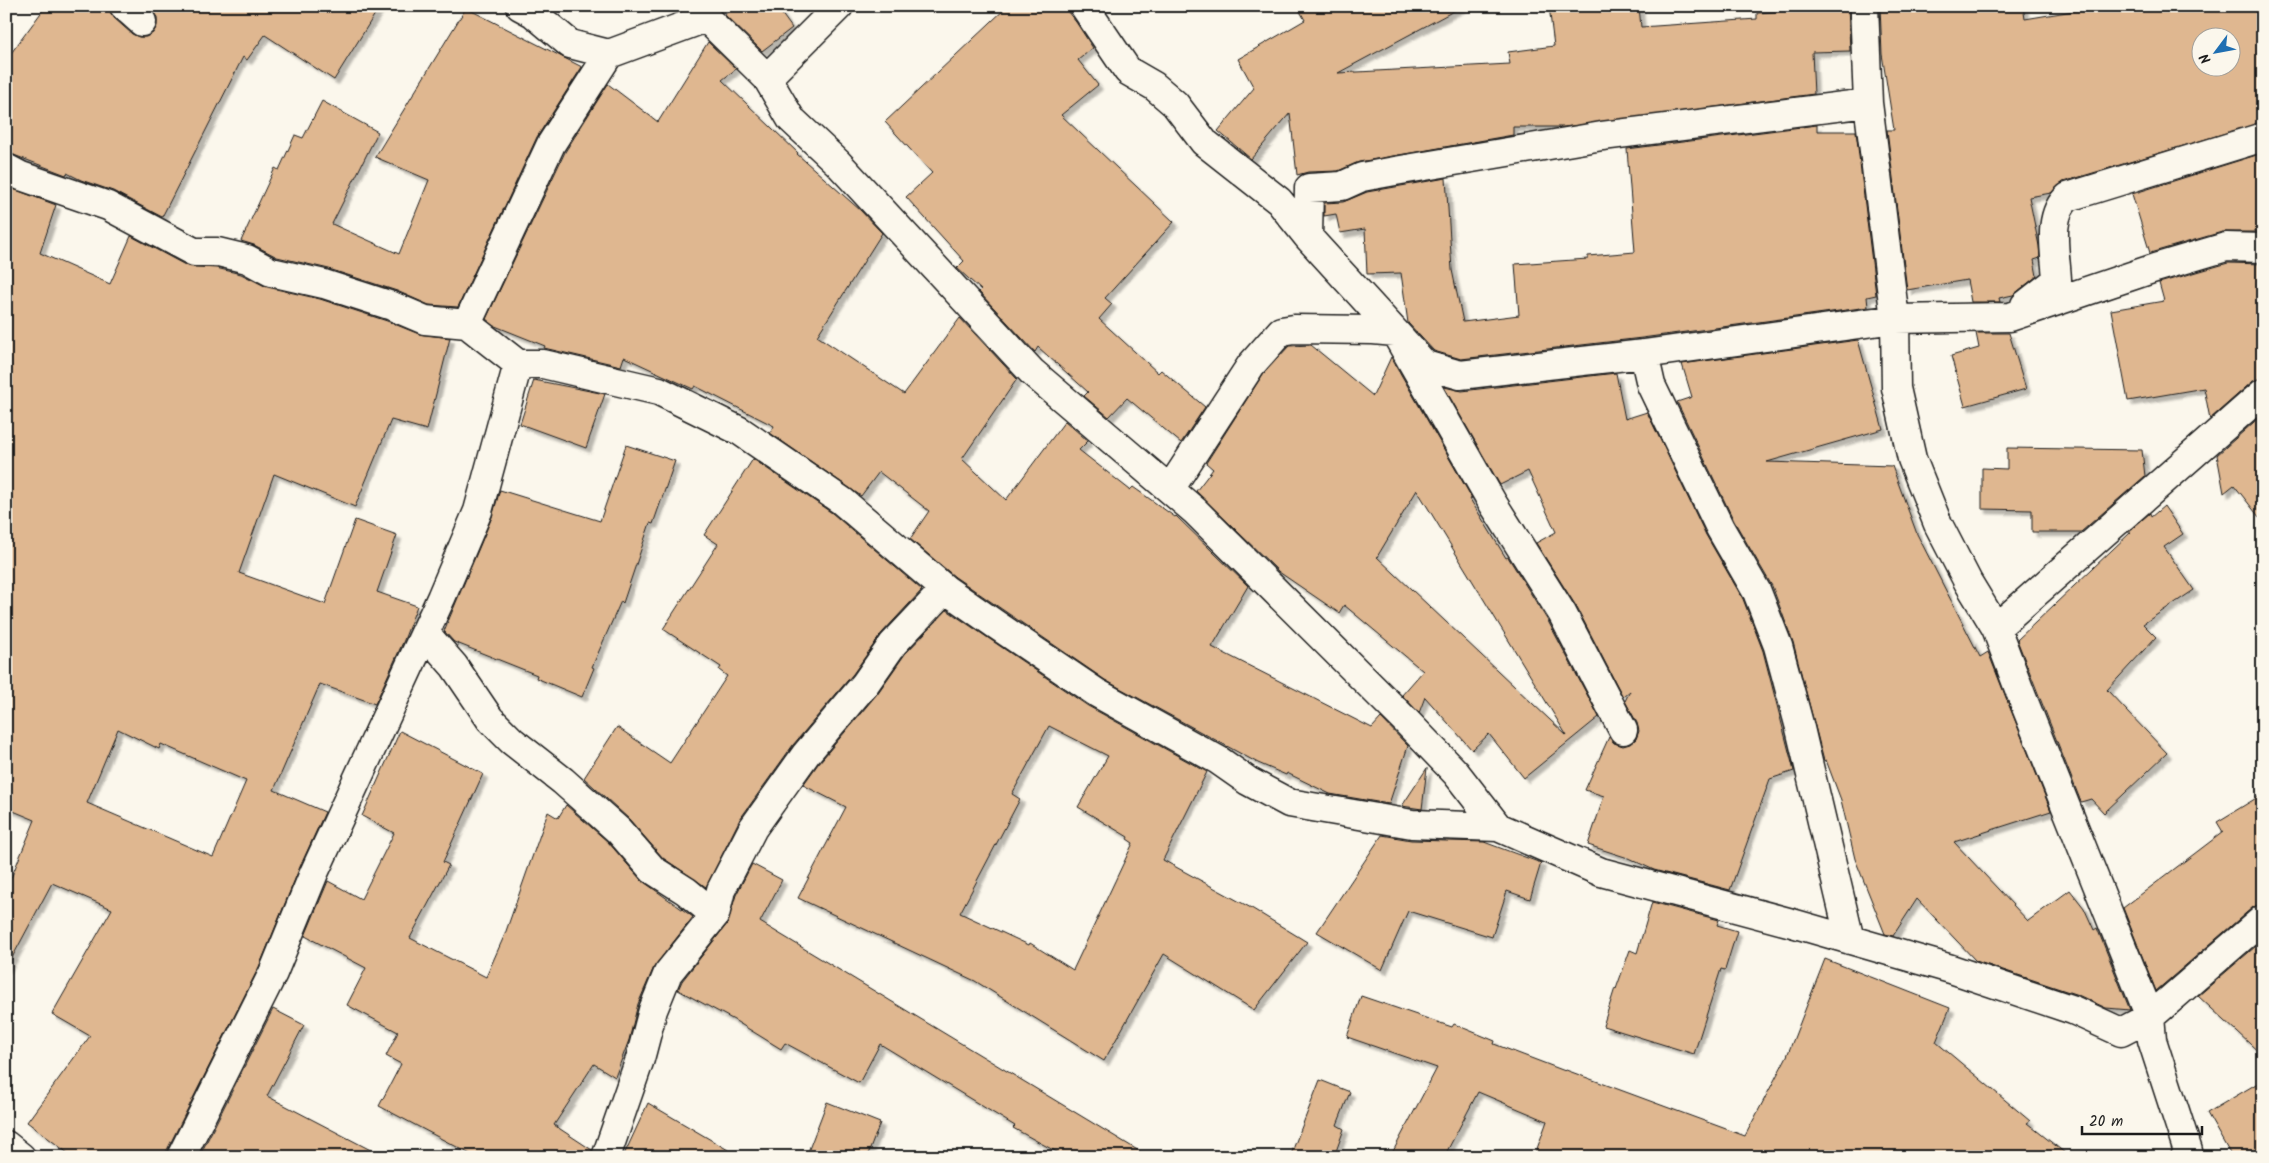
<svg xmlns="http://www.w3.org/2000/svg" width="2269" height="1163" font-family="Kalam,sans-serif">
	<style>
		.building { fill: #dfb790; stroke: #1c1c1c; fill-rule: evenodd; filter: url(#shadow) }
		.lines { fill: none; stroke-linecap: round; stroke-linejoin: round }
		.minor-casing { stroke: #1c1c1c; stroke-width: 31 }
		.minor { stroke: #fbf7ec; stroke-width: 28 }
	</style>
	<defs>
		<filter id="shadow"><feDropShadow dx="4.5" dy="4.5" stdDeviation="1" flood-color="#0004"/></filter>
	</defs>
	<rect width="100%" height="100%" fill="#fbf7ec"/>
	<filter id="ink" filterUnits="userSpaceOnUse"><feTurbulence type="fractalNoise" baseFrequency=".02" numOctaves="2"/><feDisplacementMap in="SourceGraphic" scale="10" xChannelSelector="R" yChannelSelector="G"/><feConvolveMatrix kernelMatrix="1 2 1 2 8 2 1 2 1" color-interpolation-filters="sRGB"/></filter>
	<g filter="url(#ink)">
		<path class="building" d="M46 6H109L114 18 132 34 139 37H146L153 33 157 26V17L148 6H380L334 80 265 35 247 60 243 57 162 217 113 191 81 180 67 173 66 175 6 152V60Z
			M731 6H776L792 28 762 51 725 15Z
			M1008 6H1063L1076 22 1093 48 1078 60 1098 85 1061 115 1174 222 1105 298 1112 304 1099 319 1158 373 1161 370 1205 407 1181 443 1127 398 1109 417 1084 396 1088 392 1038 347 1035 352 979 292 981 290 957 268 964 261 906 197 932 173 885 122Z
			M1297 6H1463L1338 73 1510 64 1508 52 1554 46 1549 6 1639 7 1641 27 1757 19V13L1812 9V6H1848L1850 51 1812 52 1814 94 1564 127H1513V135L1359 162 1338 171 1308 172 1297 175 1290 113 1251 159 1218 131 1254 88 1238 59 1305 20Z
			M1880 6H2023L2025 19 2103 6H2263V122L2063 182 2051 193 2029 197 2039 246 2040 258 2034 260 2037 276 2013 295 1999 298 2000 302H1971L1967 280 1907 290 1887 130H1894L1882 54ZM2202 38H2232V68H2202Z
			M466 8 582 67 537 137 458 307 429 305 397 291 329 269 277 257 254 245 241 241 275 168 279 170 295 135 303 138 322 101 378 132 332 224 399 254 429 180 375 157Z
			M708 42 736 69 722 80 798 153 797 154 860 210 882 233 817 336 904 394 960 318 1017 379 962 459 1006 500 1065 421 1088 441 1079 450 1130 490 1133 487 1175 517 1176 516 1248 586 1212 647 1372 728 1381 718 1408 746 1389 804 1330 794 1287 773 1286 775 1258 763 1105 680 955 577 910 539 929 511 879 472 861 496 770 433 774 426 695 386 693 389 624 357 621 366 544 348 545 346 495 326 486 319 565 152 608 84 658 122Z
			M1817 125V131H1856L1876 295 1867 297 1868 307 1642 338 1461 359 1434 351 1408 323 1401 273 1367 274 1365 229 1340 233 1336 214 1324 216V203L1343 202 1367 192 1446 178 1452 270 1463 322 1519 315 1515 264 1588 259V256L1635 252 1627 149Z
			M2263 153V232H2222L2150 253 2132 194Z
			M6 186 56 205 40 253 110 284 131 236 187 266 216 268 241 274 267 287 320 299 387 321 419 334 450 338 427 430 391 420 355 507 274 474 239 573 325 604 355 520 397 535 377 592 417 606 404 640 375 704 320 684 274 790 325 812 300 867 259 967 167 1150 166 1157H73L27 1122 90 1036 52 1014 112 909 52 883 6 969V890L35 820 6 808ZM118 729 159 749 161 744 246 781 213 857 87 803Z
			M2228 263 2263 264V378L2253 381 2210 419 2204 388 2128 401 2111 310 2164 301 2159 283Z
			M1976 333H2009L2026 389 1965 406 1951 356 1979 348Z
			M1858 340 1883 429 1767 462 1892 466 1917 534 1980 657 1988 652 2051 811 1954 842 2028 921 2070 890 2084 908 2094 930 2097 928 2130 1010 2106 1008 2078 995 1976 961 1917 899 1893 936 1885 934 1855 859 1841 800 1826 760 1824 761 1793 642 1772 586 1734 521 1677 402 1692 397 1682 364Z
			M1311 345 1373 396 1391 357 1472 498 1470 499 1506 558 1508 557 1548 621 1599 717 1524 778 1489 734 1472 750 1425 697 1419 713 1402 695 1423 671 1344 605 1339 613 1279 572 1196 491 1213 469 1206 463 1263 374 1289 346ZM1417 490 1567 736 1377 557Z
			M1616 373 1625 419 1647 412 1706 535 1743 599 1763 651 1794 771 1770 779 1730 890 1654 870 1628 858 1588 845 1604 796 1585 790 1609 737 1614 743 1623 746 1630 744 1636 739 1639 731 1637 723 1625 701 1630 691 1623 697 1576 606 1536 543 1556 532 1528 471 1500 485 1444 387 1462 391Z
			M534 380 605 394 586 448 520 424Z
			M2263 414V522L2234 485 2224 493 2217 455Z
			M626 445 675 461 653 524 650 523 623 603 621 601 592 667 594 668 582 697 536 678 537 675 454 642 444 631 492 517 500 490 600 521Z
			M2007 448 2142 450 2145 476 2081 532H2032V510L1982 509V468L2007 469Z
			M753 459 832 513 922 590 882 633 853 674 793 745 740 819 706 887 663 858 629 819 584 778 617 727 670 763 727 676 719 670 721 667 663 629 718 544 704 535Z
			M2164 506 2183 534 2164 547 2194 590 2143 624 2156 637 2107 690 2167 753 2104 813 2091 799 2081 802 2017 640 2131 532H2128L2150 513 2151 517Z
			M947 610 1088 706 1207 772 1163 860 1253 909 1307 942 1254 1010 1164 954 1104 1061 975 981 798 898 846 807 803 785 818 764 877 694 905 654ZM1049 726 1108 756 1078 807 1128 837 1127 839 1133 843 1073 970 1030 943 1029 945 960 913 1020 799 1012 794Z
			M400 731 483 774 443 862 449 865 410 938 486 977 505 934 548 812 558 818 566 805 608 842 641 880 693 917 654 967 638 1004 629 1040 615 1077 594 1064 554 1125 592 1150 591 1157H476L379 1106 401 1064 386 1056 398 1032 347 1005 366 968 305 936 328 881 361 899 394 833 362 816Z
			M1427 768 1422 809 1402 806Z
			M2263 794V904L2253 907 2156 991 2123 908 2223 832 2217 822Z
			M1382 835 1411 840 1484 842 1541 863 1530 899 1507 891 1492 937 1408 911 1382 970 1317 932Z
			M752 864 782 880 760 922 1149 1157H1066L1013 1128 1015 1126 880 1044 859 1083 785 1043 781 1049 734 1020 678 990 682 981 727 924 736 895Z
			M1652 902 1719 920 1717 925 1737 931 1725 970 1721 969 1694 1054 1603 1026 1615 988 1616 989 1630 950 1637 953Z
			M2263 940V1056L2198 996Z
			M1825 959 1950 1008 1936 1042 2030 1121 2027 1123 2070 1157H1534L1547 1121 1478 1092 1444 1157H1390L1437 1068 1347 1037 1361 996 1452 1027 1454 1024 1495 1041 1494 1044 1565 1071 1566 1070 1745 1136 1787 1056Z
			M273 1009 304 1025 267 1096 384 1157H199Z
			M1320 1080 1350 1092 1337 1125 1344 1129 1334 1157H1290Z
			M2263 1080V1157H2232L2207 1113Z
			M827 1102 880 1123 867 1157H806Z
			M648 1103 740 1157H623Z"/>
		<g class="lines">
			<g class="minor-casing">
				<path id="minor" d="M124 6 142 22
					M520 6 533 13 570 44 609 54 706 18 767 78 791 119 838 163 1032 372 1195 511 1404 719 1456 773 1498 827
					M1084 6 1128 71 1154 86 1175 104 1204 142 1279 201 1308 237 1395 332 1492 502 1562 613 1623 730
					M1864 6 1868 103 1895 319 1896 388 1912 459 1938 524 1968 582 1996 628 2022 697 2150 1017 2152 1040 2188 1151 2185 1157
					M767 78 839 6
					M6 168 21 176 108 206 194 252H218L247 259 271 272 324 284 392 306 425 320 467 324 518 364H543L659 391 740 431 842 501 945 589 995 624 1097 693 1218 760 1248 781 1289 803 1412 824 1498 827 1601 872 1792 923 1951 969 2073 1010 2121 1032 2150 1017 2263 919
					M1308 237 1309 188 1342 186 1362 177 1395 171 1602 136 1868 103
					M2025 305 2057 280C2056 254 2046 216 2068 197L2263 137
					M467 324 551 144 609 54
					M1644 354 1651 385 1720 528 1757 592 1778 646 1799 724 1850 940
					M1170 489 1251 365 1281 331 1294 329 1373 330 1395 332 1425 365 1460 375 1644 354 1895 319 2010 317 2155 268 2226 247 2263 248
					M1996 628 2263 393
					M425 633 454 666 490 719 512 741 563 781 619 831 653 870 686 891 715 915
					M6 1145 21 1157
					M181 1157 273 973 314 873 441 598 478 511 518 364
					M606 1157 640 1059 653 1010 668 973 715 915 721 890 753 828 806 754 865 684 893 644 945 589"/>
			</g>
			<use href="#minor" class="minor"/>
		</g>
	</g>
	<rect width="2269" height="1163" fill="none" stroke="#fbf7ec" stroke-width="25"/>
	<rect x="12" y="12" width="2244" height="1138" fill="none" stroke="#1c1c1c" stroke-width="2" filter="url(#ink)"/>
	<g transform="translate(2216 52) rotate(238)"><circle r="24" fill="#fbf7ec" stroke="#a29f99"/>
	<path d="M0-4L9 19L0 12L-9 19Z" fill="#1f6fb2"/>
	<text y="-8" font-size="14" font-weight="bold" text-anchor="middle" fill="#1c1c1c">N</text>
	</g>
	<path d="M2082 1126v8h120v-8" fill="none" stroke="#1c1c1c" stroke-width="2.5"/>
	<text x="2089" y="1126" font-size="15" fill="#1c1c1c" stroke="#fbf7ec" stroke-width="4" paint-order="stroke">20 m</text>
</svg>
